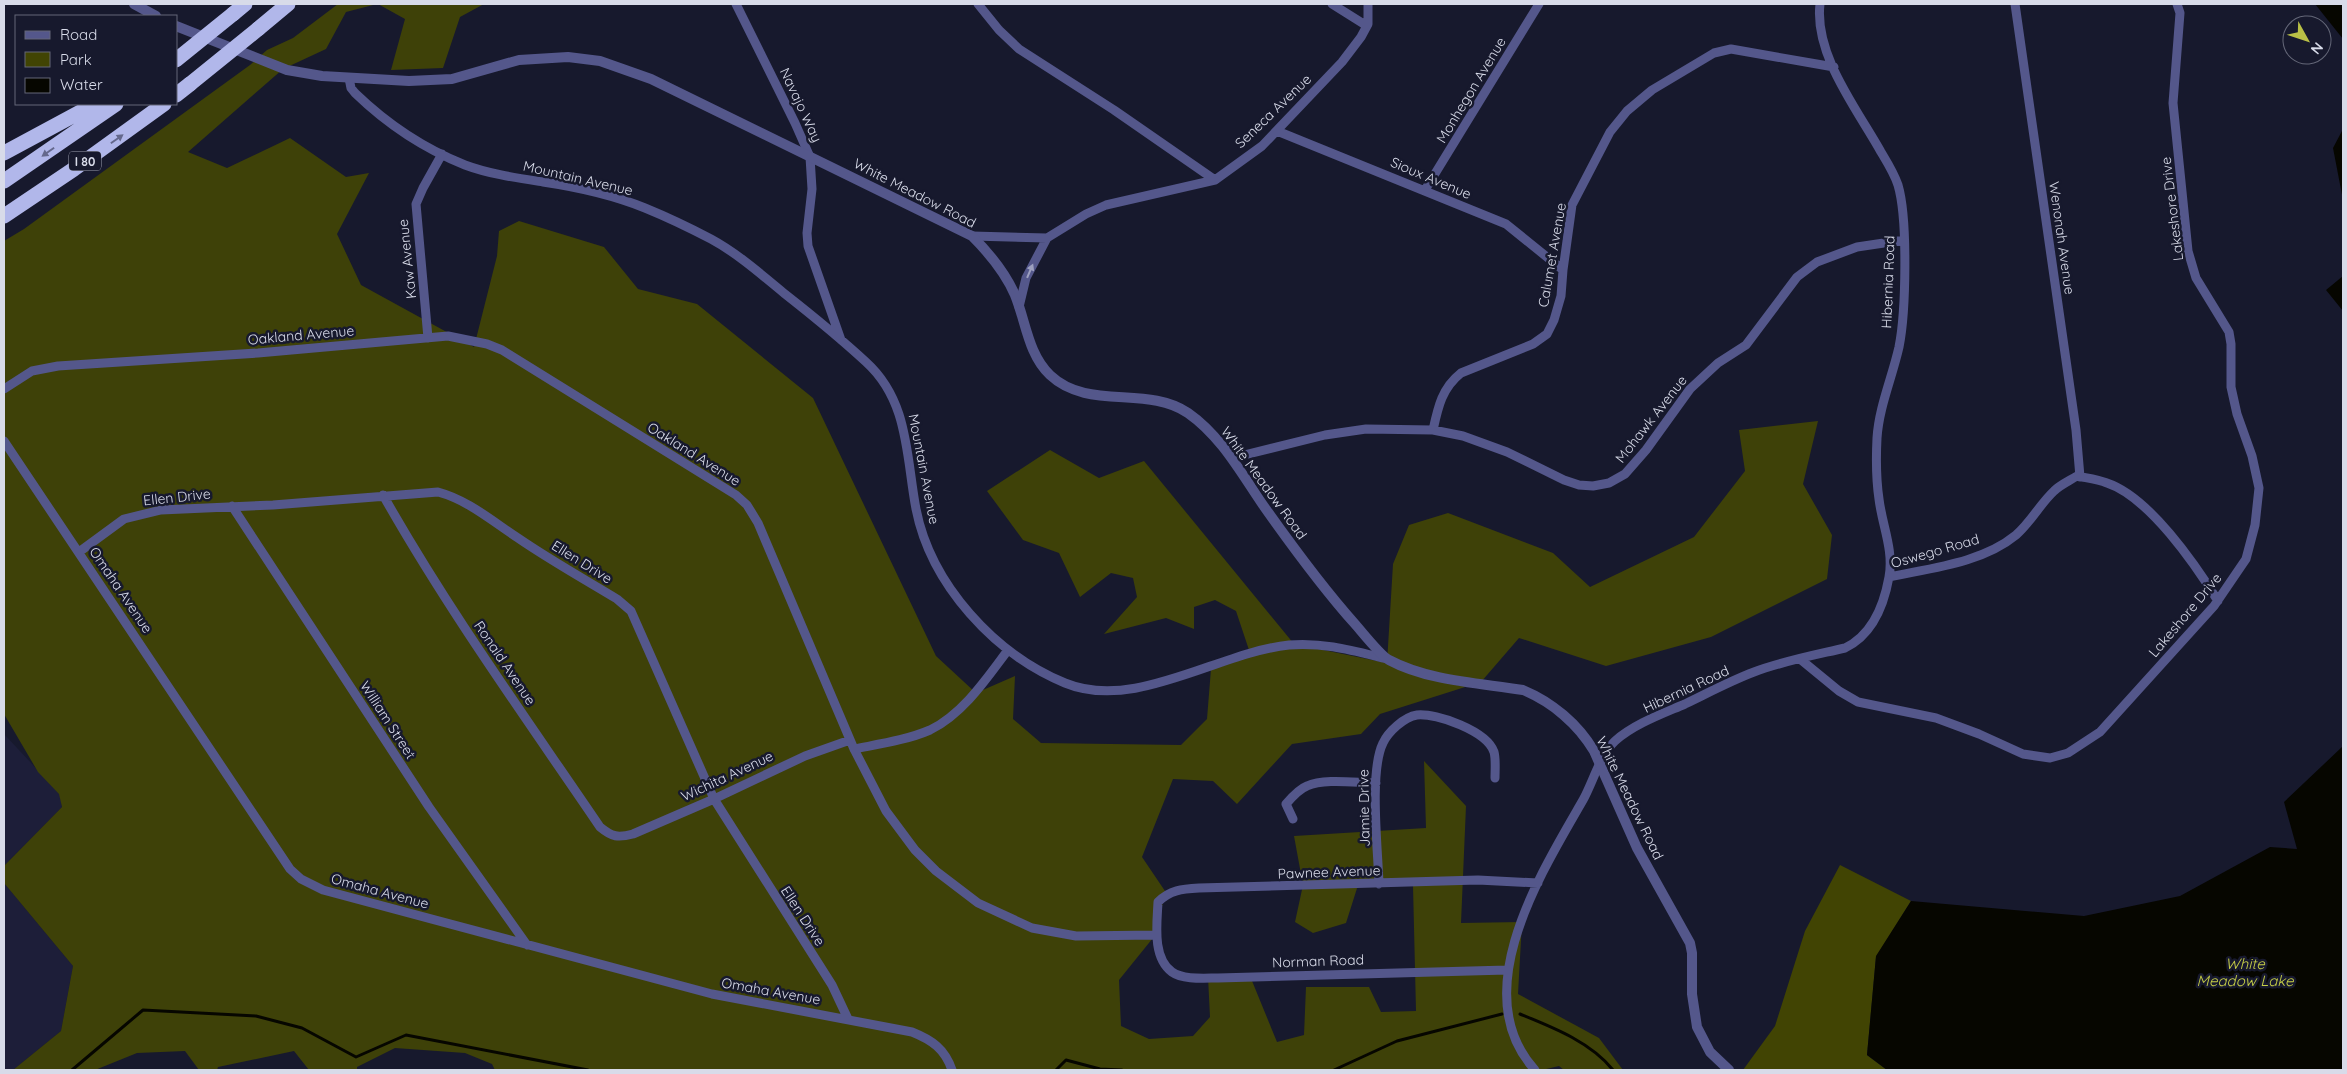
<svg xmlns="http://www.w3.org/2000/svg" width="2347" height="1074" font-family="Quicksand,sans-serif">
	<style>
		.built { fill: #1d1e39 }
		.green { fill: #414403 }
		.forest { fill: #3e4108 }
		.water { fill: #060600 }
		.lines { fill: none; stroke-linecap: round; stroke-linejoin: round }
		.stream { stroke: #060600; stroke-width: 3 }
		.minor { stroke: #54578b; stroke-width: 9 }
		.tertiary { stroke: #54578b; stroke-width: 10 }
		.motorway { stroke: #b1b7ea; stroke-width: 15 }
		.motorway-bridge { stroke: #b1b7ea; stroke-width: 15 }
		.oneway { fill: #64688c }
		.oneway2 { fill: #9da0bf }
		.labels { text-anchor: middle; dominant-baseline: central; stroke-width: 5; stroke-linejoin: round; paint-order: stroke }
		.shield { fill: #17192d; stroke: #9ea1b1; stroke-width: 1 }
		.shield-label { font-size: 12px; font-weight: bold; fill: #d8dbe9 }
		.street-label { font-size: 14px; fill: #d8dbe9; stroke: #17192d }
		.water-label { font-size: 15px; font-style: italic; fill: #c6ce47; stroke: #17192d }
	</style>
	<rect width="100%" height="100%" fill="#17192d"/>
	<path class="built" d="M4 734 60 794 62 807 4 866Z
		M4 883 73 966 61 1031 13 1070H4Z"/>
	<path class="green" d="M1840 865 1911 901 1876 957 1867 1055 1887 1070H1743L1775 1026 1805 931Z"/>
	<path class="forest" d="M338 4H377L346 12 326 49 283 69 188 152 227 168 290 138 346 177 369 173 337 234 361 285 474 347 497 256 499 231 519 221 604 247 638 289 697 304 813 398 936 656 976 693 1015 676 1013 719 1041 743 1181 745 1207 719 1211 669 1251 656 1236 611 1215 600 1194 607V629L1166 618 1104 634 1137 597 1133 578 1111 573 1080 597 1059 553 1023 540 987 491 1050 450 1099 478 1144 461 1294 644 1387 663 1393 564 1409 525 1448 513 1553 553 1590 587 1694 537 1745 471 1739 430 1818 421 1803 484 1832 535 1827 579 1711 637 1606 666 1519 638 1481 682 1380 714 1361 734 1292 744 1237 804 1213 781 1173 779 1142 857 1165 891 1157 933 1119 980 1121 1026 1149 1039 1193 1036 1210 1017 1208 977 1250 976 1277 1042 1304 1035 1306 987H1369L1381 1012 1416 1011 1413 886 1359 882 1346 923 1313 933 1295 922 1303 885 1294 836 1426 828 1424 761 1466 806 1461 923 1522 922 1518 994 1599 1038 1623 1070H1564L1559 1066 1542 1070H495L492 1064 465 1053 395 1048 357 1067V1070H309L294 1051 218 1067 217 1070H199L185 1051 137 1053 95 1070H13L61 1031 73 966 4 883V866L62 807 59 794 38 772 4 714V241L24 229 250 65 267 50 293 38Z
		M378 4H484L460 17 443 68 391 70 405 19Z"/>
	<path class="water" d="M2315 4H2343V39Z
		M2343 129V200L2333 148Z
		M2343 276V311L2326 290Z
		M2343 746V1070H1887L1867 1055 1876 956 1911 901 2084 916 2180 896 2270 847 2297 849 2284 802Z"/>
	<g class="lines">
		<path class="stream" d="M1520 1014C1552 1027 1591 1042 1613 1070
			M72 1070 143 1010 256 1016 302 1028 356 1057 406 1035 588 1070
			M1056 1070 1066 1060 1100 1069 1122 1070
			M1334 1070 1397 1041 1502 1014"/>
		<path class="minor" d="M736 4 795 123 810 157 812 189 807 233 808 246 841 340
			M978 4 999 30 1019 49 1114 110 1215 180
			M1332 4 1367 26
			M1820 4C1814 55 1857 109 1881 152 1887 162 1894 173 1898 185 1908 219 1906 312 1899 347 1892 378 1879 407 1877 438 1876 458 1876 479 1879 499 1882 525 1894 550 1889 577
			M2015 4 2076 430 2080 477
			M349 78 351 88 355 93C386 123 425 149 465 165 489 174 517 178 543 182 577 187 613 195 645 208 667 217 690 228 711 239 737 253 762 275 785 294 813 316 840 338 866 362 909 401 906 456 916 509 931 585 995 654 1065 683 1135 712 1219 652 1289 645 1324 642 1354 651 1387 659
			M1277 131 1506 224 1563 270
			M1425 190 1539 4
			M972 236 1047 238
			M1019 307 1026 278 1047 238 1086 214 1106 205 1215 180 1262 146 1342 62 1361 37 1368 24V4
			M428 338 416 204 423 188 442 154
			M4 389 32 371 58 366 258 353 448 336 487 344 502 350 736 495 747 505 758 523 854 749 886 811 915 850 936 871 978 903 1032 928 1076 936 1156 935
			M1433 430C1438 407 1442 388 1461 373L1533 344 1547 334 1554 320 1561 296 1563 270 1572 205 1610 132 1627 111 1652 90 1714 53 1731 49 1834 67
			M4 441 290 869 301 879 323 890 712 994 912 1032C932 1040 945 1049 952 1070
			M1232 458 1325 435 1366 429 1433 430 1463 436 1507 452 1564 480 1579 485 1593 486 1609 483 1625 474 1646 450 1690 389 1718 363 1746 345 1797 277 1817 262 1857 247 1904 240
			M383 495C448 610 526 718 600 827 612 837 618 838 633 834L714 799 805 756 850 740
			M232 506 429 807 527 945
			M79 552 124 519 161 510 273 505 438 492C468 500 492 521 518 538 550 560 584 579 617 599L631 611 714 799 832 985 848 1019
			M1800 659 1839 691 1858 702 1936 718 1979 734 2023 754 2050 758 2068 753 2100 732 2214 606 2246 559 2255 525 2259 488 2252 456 2237 414 2231 387V344L2229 332 2196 278 2188 251 2173 103 2180 13 2177 4
			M854 749C879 744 907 740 930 730 963 714 987 678 1008 650
			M1293 819 1286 804C1292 797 1299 789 1307 786 1324 778 1357 783 1376 783
			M1379 884C1378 850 1369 771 1383 743 1388 732 1404 717 1417 715 1437 713 1487 731 1494 752 1496 759 1495 770 1495 778
			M1507 970 1218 978C1205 978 1183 980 1172 972 1152 957 1157 924 1158 902 1170 890 1182 889 1199 888L1478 880 1538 883
			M1535 1070C1465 993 1541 873 1583 800 1593 782 1600 755 1615 741 1634 724 1662 714 1685 704 1708 693 1730 681 1754 672 1783 661 1815 655 1845 648 1872 635 1884 605 1889 577 1931 568 1982 563 2016 535 2031 522 2040 504 2054 491 2060 485 2069 481 2077 476 2086 478 2097 479 2107 483 2149 497 2195 564 2218 601"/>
		<path class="tertiary" d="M134 4 156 16
			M176 26 287 70 322 76 409 81 452 79 519 60 568 57 600 61 651 79 972 236C990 254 1005 272 1015 295 1026 322 1028 354 1050 375 1088 411 1147 385 1188 413 1221 436 1241 473 1263 505 1292 546 1321 586 1355 624 1362 632 1381 656 1389 660 1428 681 1480 683 1523 690 1552 702 1578 724 1594 751L1637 848 1690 943 1692 953V994L1697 1027 1710 1052 1729 1070"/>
		<path class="motorway" d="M233 14 245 4
			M258 29 288 4
			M176 95 190 84
			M4 153 95 104
			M4 181 116 104
			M4 216 74 169 164 104"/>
		<path class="motorway-bridge" d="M176 60 233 14
			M190 84 258 29"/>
	</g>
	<defs><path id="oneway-solid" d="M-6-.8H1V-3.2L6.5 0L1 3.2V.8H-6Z" transform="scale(1.25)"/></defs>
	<g class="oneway">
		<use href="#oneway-solid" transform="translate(117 139) rotate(-35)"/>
		<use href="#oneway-solid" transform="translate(48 152) rotate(145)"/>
	</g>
	<use class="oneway2" href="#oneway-solid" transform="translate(1030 271) rotate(-67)"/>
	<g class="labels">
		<rect class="shield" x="69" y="151.5" width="32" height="19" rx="4"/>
		<g class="shield-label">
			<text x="85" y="161">I 80</text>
		</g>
		<g class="street-label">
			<text transform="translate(1471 90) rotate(-59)">Monhegon Avenue</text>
			<text transform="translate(801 105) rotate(65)">Navajo Way</text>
			<text transform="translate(1273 111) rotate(-44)">Seneca Avenue</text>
			<text transform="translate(578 178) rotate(13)">Mountain Avenue</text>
			<text transform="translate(1431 178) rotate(23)">Sioux Avenue</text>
			<text transform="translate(915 193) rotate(27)">White Meadow Road</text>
			<text transform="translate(2172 209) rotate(-97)">Lakeshore Drive</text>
			<text transform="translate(2062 238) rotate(82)">Wenonah Avenue</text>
			<text transform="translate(1552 255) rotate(-80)">Calumet Avenue</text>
			<text transform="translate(407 259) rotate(-96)">Kaw Avenue</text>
			<text transform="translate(1888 282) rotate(-88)">Hibernia Road</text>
			<text transform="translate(301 335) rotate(-5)">Oakland Avenue</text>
			<text transform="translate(1651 419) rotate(-52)">Mohawk Avenue</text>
			<text transform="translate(694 454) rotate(32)">Oakland Avenue</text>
			<text transform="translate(924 469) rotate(79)">Mountain Avenue</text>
			<text transform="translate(1264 483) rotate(54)">White Meadow Road</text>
			<text transform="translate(177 497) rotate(-6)">Ellen Drive</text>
			<text transform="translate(1935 551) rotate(-16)">Oswego Road</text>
			<text transform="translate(582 562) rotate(32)">Ellen Drive</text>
			<text transform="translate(121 590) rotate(56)">Omaha Avenue</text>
			<text transform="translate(2185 615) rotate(-50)">Lakeshore Drive</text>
			<text transform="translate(505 663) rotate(56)">Ronald Avenue</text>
			<text transform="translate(1686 689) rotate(-25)">Hibernia Road</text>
			<text transform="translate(388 720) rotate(57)">William Street</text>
			<text transform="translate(727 776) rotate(-25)">Wichita Avenue</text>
			<text transform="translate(1630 798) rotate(64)">White Meadow Road</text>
			<text transform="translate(1364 808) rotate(-91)">Jamie Drive</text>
			<text transform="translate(1329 872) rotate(-2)">Pawnee Avenue</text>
			<text transform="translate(380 891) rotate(15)">Omaha Avenue</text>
			<text transform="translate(803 916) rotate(57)">Ellen Drive</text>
			<text transform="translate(1318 961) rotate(-2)">Norman Road</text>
			<text transform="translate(771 991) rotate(10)">Omaha Avenue</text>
		</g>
		<g class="water-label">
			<text x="2245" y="963">White<tspan x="2245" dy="17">Meadow Lake</tspan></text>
		</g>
	</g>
	<rect width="2347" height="1074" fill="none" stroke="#d8dbe9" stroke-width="10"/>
	<rect x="15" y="15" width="162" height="90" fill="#17192d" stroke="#646778"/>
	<rect x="25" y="31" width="25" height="8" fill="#54578b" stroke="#646778"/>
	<text x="60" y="40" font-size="15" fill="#d8dbe9">Road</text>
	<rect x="25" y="52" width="25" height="15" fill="#414403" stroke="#646778"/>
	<text x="60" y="65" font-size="15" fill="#d8dbe9">Park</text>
	<rect x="25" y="78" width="25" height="15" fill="#060600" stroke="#646778"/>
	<text x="60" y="90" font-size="15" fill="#d8dbe9">Water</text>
	<g transform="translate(2307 40) rotate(130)"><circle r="24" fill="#17192d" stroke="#646778"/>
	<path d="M0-4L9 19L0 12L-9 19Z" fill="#b9c046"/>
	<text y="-8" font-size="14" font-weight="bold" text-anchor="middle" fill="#d8dbe9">N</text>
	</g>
</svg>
